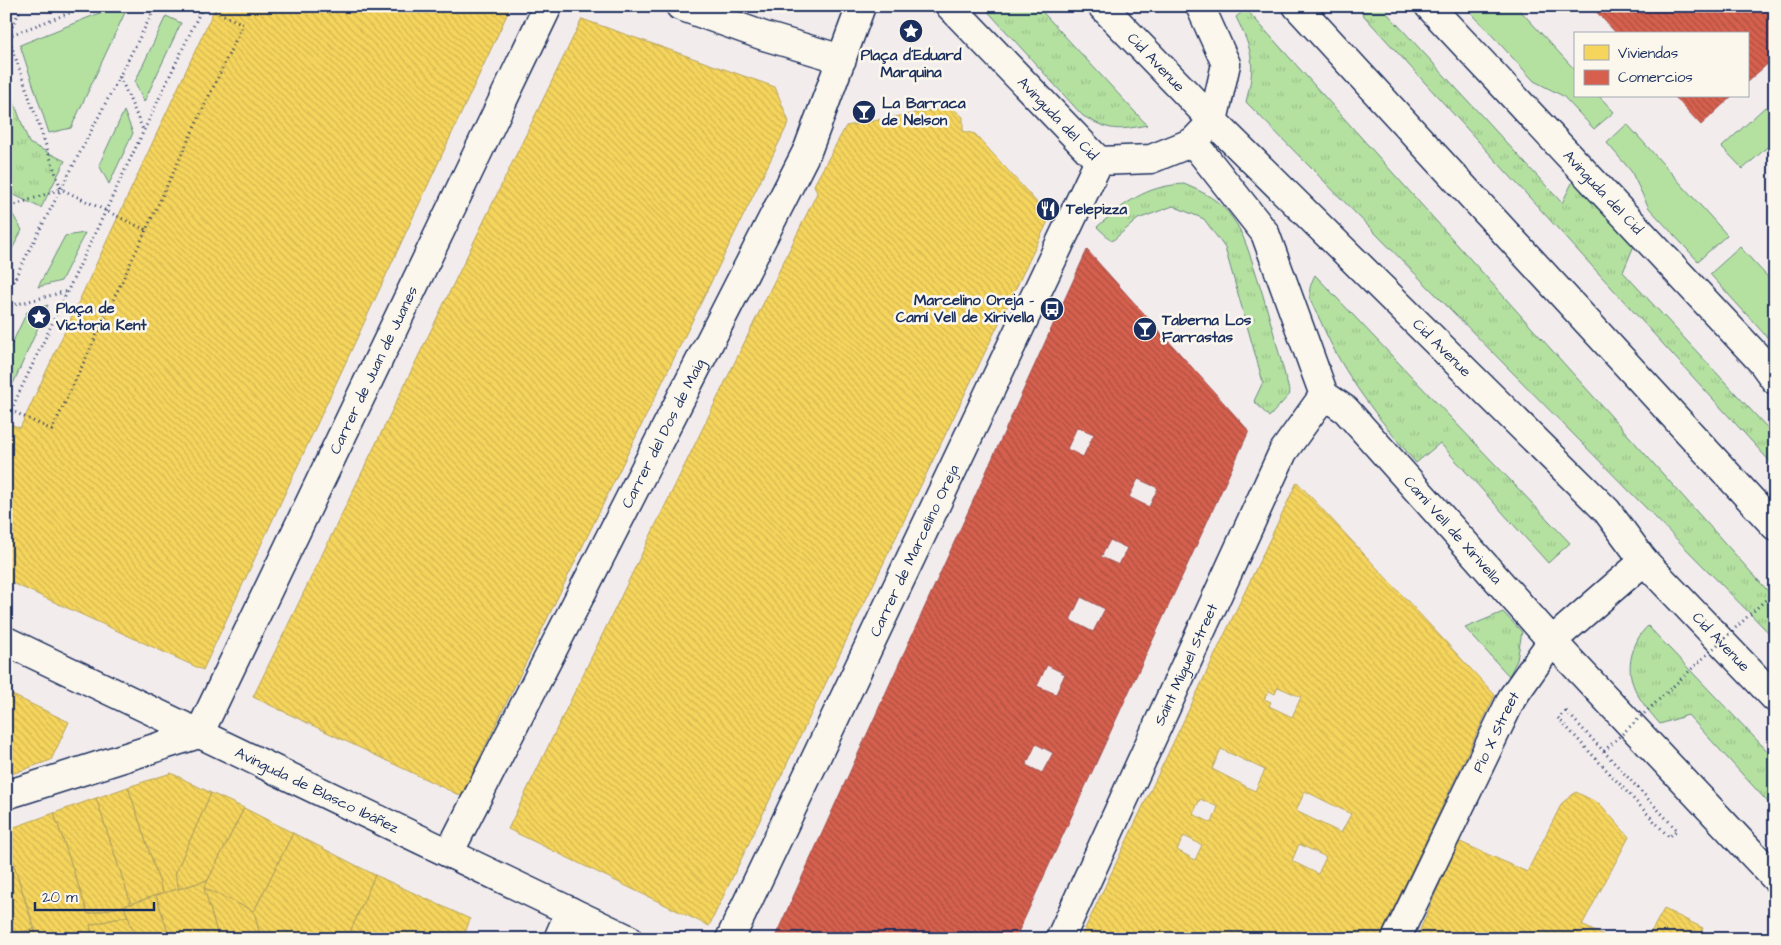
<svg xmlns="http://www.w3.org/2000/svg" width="1781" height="945" font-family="'Architects Daughter',sans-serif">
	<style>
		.grass { fill: url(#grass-tufts); stroke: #68887f }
		.garden { fill: #b4e1a0; stroke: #68887f }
		.homes { fill: url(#homes-back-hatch); stroke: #b4a35d; fill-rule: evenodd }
		.shops { fill: url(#shops-back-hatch); stroke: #9e5152; fill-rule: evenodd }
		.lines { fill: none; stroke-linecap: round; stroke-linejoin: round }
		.street-casing { stroke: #1b2f5e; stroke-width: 31 }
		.secondary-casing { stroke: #1b2f5e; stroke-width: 31 }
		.primary-casing { stroke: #1b2f5e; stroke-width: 31 }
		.path { stroke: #1b2f5e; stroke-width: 3; stroke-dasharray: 1 4; stroke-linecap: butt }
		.street { stroke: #fbf7ec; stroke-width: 28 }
		.secondary { stroke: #fbf7ec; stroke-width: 28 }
		.primary { stroke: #fbf7ec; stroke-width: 28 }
		.path-bridge { stroke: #1b2f5e; stroke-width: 3; stroke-dasharray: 1 4; stroke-linecap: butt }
		.labels { text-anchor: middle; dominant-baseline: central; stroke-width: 5; stroke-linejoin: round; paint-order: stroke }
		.poi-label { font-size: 15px; font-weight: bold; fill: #1b2f5e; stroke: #fbf7ec; text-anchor: start }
		.street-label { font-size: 15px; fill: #1b2f5e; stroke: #fbf7ec }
	</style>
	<defs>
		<pattern id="grass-tufts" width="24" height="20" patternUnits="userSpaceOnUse" patternTransform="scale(1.25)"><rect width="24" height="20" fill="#b4e1a0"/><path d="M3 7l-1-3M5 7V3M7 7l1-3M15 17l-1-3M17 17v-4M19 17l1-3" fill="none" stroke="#9ac18c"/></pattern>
		<pattern id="homes-back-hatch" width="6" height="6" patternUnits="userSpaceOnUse" patternTransform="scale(1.25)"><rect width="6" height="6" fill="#f6d55c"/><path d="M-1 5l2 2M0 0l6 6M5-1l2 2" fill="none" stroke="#d2b752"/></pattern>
		<pattern id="shops-back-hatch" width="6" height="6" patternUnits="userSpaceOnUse" patternTransform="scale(1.25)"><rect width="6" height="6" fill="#d6604d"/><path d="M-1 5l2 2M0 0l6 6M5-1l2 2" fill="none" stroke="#ad5043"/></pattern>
	</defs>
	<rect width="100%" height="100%" fill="#f3eced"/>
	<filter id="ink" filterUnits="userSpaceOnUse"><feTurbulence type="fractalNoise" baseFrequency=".02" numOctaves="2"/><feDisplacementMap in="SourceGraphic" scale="10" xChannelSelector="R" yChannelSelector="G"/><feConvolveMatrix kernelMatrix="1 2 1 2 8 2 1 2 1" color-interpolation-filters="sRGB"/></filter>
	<g filter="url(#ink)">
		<path class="grass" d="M983 6H1037L1147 125C1116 131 1110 131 1083 116Z
			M1355 6H1388L1386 12 1562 203 1574 179 1635 243 1623 272 1775 436V467Z
			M1246 9 1775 599V639L1246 102C1256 63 1253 52 1236 17Z
			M6 80 29 143 65 161 41 208 6 191Z
			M1184 184C1205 193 1220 200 1233 219 1242 231 1247 247 1252 261 1267 305 1278 350 1290 394L1269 417 1254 401 1263 382 1225 248 1204 219 1173 206 1138 219 1112 241 1097 227C1125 203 1145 186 1184 184Z
			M1315 275 1570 543 1548 563 1440 443 1416 463C1379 419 1343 375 1321 322 1317 314 1312 306 1310 297 1308 290 1312 281 1315 275Z
			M1503 612 1522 632 1517 660 1509 676 1465 628Z
			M1648 626 1775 759V810L1688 715 1660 724C1640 701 1622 680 1634 648 1637 640 1641 632 1648 626Z"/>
		<path class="garden" d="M117 6H128L71 128 49 133 20 45Z
			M1465 6H1516L1575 70V96H1599L1614 112 1594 129 1563 96 1534 81Z
			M166 16 181 23 144 102 135 82Z
			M1765 107 1775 117V140L1743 169 1722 147Z
			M124 111 133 133 109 184 99 165Z
			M1627 124 1727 235 1698 261 1649 208 1631 171 1607 143Z
			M10 210 22 230 6 261V211Z
			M85 233 61 281 38 287 65 236Z
			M1740 247 1775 285V346L1710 274Z
			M48 305 13 384 6 381V356L27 312Z"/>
		<path class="homes" d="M216 6H511L203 670 6 580V422L20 428Z
			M582 19 775 87 789 122 461 796 253 697Z
			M942 108H952L963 117V131L975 134 1050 217 709 926 508 829 817 193 814 185 846 126Z
			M1297 482 1495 695 1379 939H1080ZM1278 687 1301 697 1292 717 1269 706 1271 702 1264 699 1269 691 1275 694ZM1221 749 1265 770 1255 791 1212 769ZM1305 791 1351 814 1341 833 1296 811ZM1200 799 1218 807 1212 823 1193 814ZM1184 836 1202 845 1195 860 1177 850ZM1299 844 1326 857 1318 874 1292 861Z
			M6 692 69 722 51 760 6 776Z
			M171 773 211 793 175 874 179 889 163 893 128 787Z
			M128 787 163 893 131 904 96 798Z
			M1576 792 1600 804 1629 837 1582 925 1610 939H1416L1458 841 1527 872 1562 803Z
			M211 793 244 808 208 880 179 889 175 874Z
			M96 798 131 904 88 914 54 813Z
			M244 808 293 833 254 911 204 888Z
			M54 813 88 914 124 906 128 916 90 925 92 932 65 939H37L6 840V830Z
			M293 833 375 875 347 939H261L254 911Z
			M6 840 35 929 6 936Z
			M375 875 470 919 463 939H347Z
			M208 880 204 888 219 939H170L156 895Z
			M204 888 254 911 261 939H219Z
			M156 895 170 939H136L124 906Z
			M1664 909 1703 928 1698 939H1647Z
			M128 916 136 939H93L90 925Z
			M35 929 37 939H6V936Z
			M92 932 93 939H65Z"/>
		<path class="shops" d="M1591 6H1775V65L1771 61 1747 82V34H1617Z
			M1674 96H1732L1701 125Z
			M1087 250 1249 431 1015 939H774ZM1077 427 1094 434 1083 457 1067 449ZM1138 479 1158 488 1149 507 1129 497ZM1110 540 1127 548 1119 565 1101 557ZM1081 597 1105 609 1093 632 1070 620ZM1047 665 1065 674 1056 694 1037 686ZM1036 744 1053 753 1042 773 1026 765Z"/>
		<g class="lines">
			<g class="street-casing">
				<g id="street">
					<path d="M680 6 764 36 842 59"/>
					<path id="s1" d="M950 6 1099 161 1151 159 1193 142 1265 233 1324 395 1346 410 1552 641 1775 878"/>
					<path id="s2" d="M1429 6 1762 362 1775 380"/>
					<path id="s3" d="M6 795 199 734 548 6"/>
					<path id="s4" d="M449 853 808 149 861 6"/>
					<path d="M558 939 570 911"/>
					<path id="s5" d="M730 939 1099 161"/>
					<path id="s6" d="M1060 939 1283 452 1324 395"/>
					<path id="s7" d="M1396 939 1512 698 1552 641 1644 561"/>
				</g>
			</g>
			<g class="secondary-casing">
				<g id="secondary">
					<path id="s8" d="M6 641 628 939"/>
				</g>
			</g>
			<g class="primary-casing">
				<g id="primary">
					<path id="s9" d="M1102 6 1213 121 1607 511 1644 561 1775 698"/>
					<path d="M1297 6 1775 526"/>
					<path d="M1193 142 1213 121 1226 64 1200 6"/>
				</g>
			</g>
			<path class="path" d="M88 6 8 36 61 189 146 230
				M6 40 22 6
				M120 77 144 132
				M6 208 61 189
				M6 295 156 6
				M6 307 68 291
				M6 408 52 430 243 24 204 6
				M11 410 203 6
				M1566 711 1677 830 1669 837 1558 718Z"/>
			<use href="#street" class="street"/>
			<use href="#secondary" class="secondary"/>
			<use href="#primary" class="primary"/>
			<path class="path-bridge" d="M1604 751 1775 591"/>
		</g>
	</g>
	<defs>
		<g id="sight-disc" transform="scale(1.25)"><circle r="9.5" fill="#1b2f5e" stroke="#fbf7ec"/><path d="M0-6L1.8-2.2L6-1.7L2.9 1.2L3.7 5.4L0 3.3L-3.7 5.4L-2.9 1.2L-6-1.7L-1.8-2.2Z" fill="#fff"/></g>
		<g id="bar-disc" transform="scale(1.25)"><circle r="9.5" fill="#1b2f5e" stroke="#fbf7ec"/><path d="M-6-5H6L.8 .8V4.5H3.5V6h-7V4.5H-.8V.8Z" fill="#fff"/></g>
		<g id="restaurant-disc" transform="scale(1.25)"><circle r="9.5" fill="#1b2f5e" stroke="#fbf7ec"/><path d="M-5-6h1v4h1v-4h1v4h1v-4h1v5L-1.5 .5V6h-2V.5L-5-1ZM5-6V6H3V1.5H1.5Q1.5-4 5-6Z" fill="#fff"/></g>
		<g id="bus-disc" transform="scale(1.25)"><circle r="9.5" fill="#1b2f5e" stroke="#fbf7ec"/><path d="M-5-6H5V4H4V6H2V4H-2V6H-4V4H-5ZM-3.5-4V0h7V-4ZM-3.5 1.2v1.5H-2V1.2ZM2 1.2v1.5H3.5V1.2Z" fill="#fff"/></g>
	</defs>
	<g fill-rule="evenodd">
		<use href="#sight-disc" x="911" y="31"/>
		<use href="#bar-disc" x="864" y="112"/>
		<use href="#restaurant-disc" x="1048" y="209"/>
		<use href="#bus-disc" x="1052" y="309"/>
		<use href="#sight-disc" x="39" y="317"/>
		<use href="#bar-disc" x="1145" y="329"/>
	</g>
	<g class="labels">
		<g class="poi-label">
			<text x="911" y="55" text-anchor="middle">Plaça d´Eduard<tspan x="911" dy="17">Marquina</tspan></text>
			<text x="882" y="103">La Barraca<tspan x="882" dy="17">de Nelson</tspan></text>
			<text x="1066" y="209">Telepizza</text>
			<text x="1034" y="300" text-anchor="end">Marcelino Oreja -<tspan x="1034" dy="17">Camí Vell de Xirivella</tspan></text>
			<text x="56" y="308">Plaça de<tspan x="56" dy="17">Victoria Kent</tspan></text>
			<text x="1162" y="320">Taberna Los<tspan x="1162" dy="17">Farrastas</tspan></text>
		</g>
		<g class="street-label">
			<text stroke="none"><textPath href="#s9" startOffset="78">Cid Avenue</textPath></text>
			<text stroke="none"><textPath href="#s1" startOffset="156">Avinguda del Cid</textPath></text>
			<text stroke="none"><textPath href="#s2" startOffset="255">Avinguda del Cid</textPath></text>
			<text stroke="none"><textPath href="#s9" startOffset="482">Cid Avenue</textPath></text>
			<text stroke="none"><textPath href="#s3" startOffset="606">Carrer de Juan de Juanes</textPath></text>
			<text stroke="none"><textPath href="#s4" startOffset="471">Carrer del Dos de Maig</textPath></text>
			<text stroke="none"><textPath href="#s1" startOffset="788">Camí Vell de Xirivella</textPath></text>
			<text stroke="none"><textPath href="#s5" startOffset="430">Carrer de Marcelino Oreja</textPath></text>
			<text stroke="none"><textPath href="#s9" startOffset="888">Cid Avenue</textPath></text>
			<text stroke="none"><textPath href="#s6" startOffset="302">Saint Miguel Street</textPath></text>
			<text stroke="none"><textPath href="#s7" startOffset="230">Pio X Street</textPath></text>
			<text stroke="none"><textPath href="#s8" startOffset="345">Avinguda de Blasco Ibáñez</textPath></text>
		</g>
	</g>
	<rect width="1781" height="945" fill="none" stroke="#fbf7ec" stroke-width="25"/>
	<rect x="12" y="12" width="1756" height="920" fill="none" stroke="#1b2f5e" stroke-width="2" filter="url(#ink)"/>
	<rect x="1574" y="32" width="175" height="65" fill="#fbf7ec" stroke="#a1a7b3"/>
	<rect x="1584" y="45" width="25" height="15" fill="#f6d55c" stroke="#a1a7b3"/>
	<text x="1618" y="58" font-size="15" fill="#1b2f5e">Viviendas</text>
	<rect x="1584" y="70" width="25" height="15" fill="#d6604d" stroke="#a1a7b3"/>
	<text x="1618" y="82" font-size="15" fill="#1b2f5e">Comercios</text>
	<path d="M35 902v8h119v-8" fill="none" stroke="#1b2f5e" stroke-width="2.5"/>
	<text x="42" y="902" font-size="15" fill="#1b2f5e" stroke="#fbf7ec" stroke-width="4" paint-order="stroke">20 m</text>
</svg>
